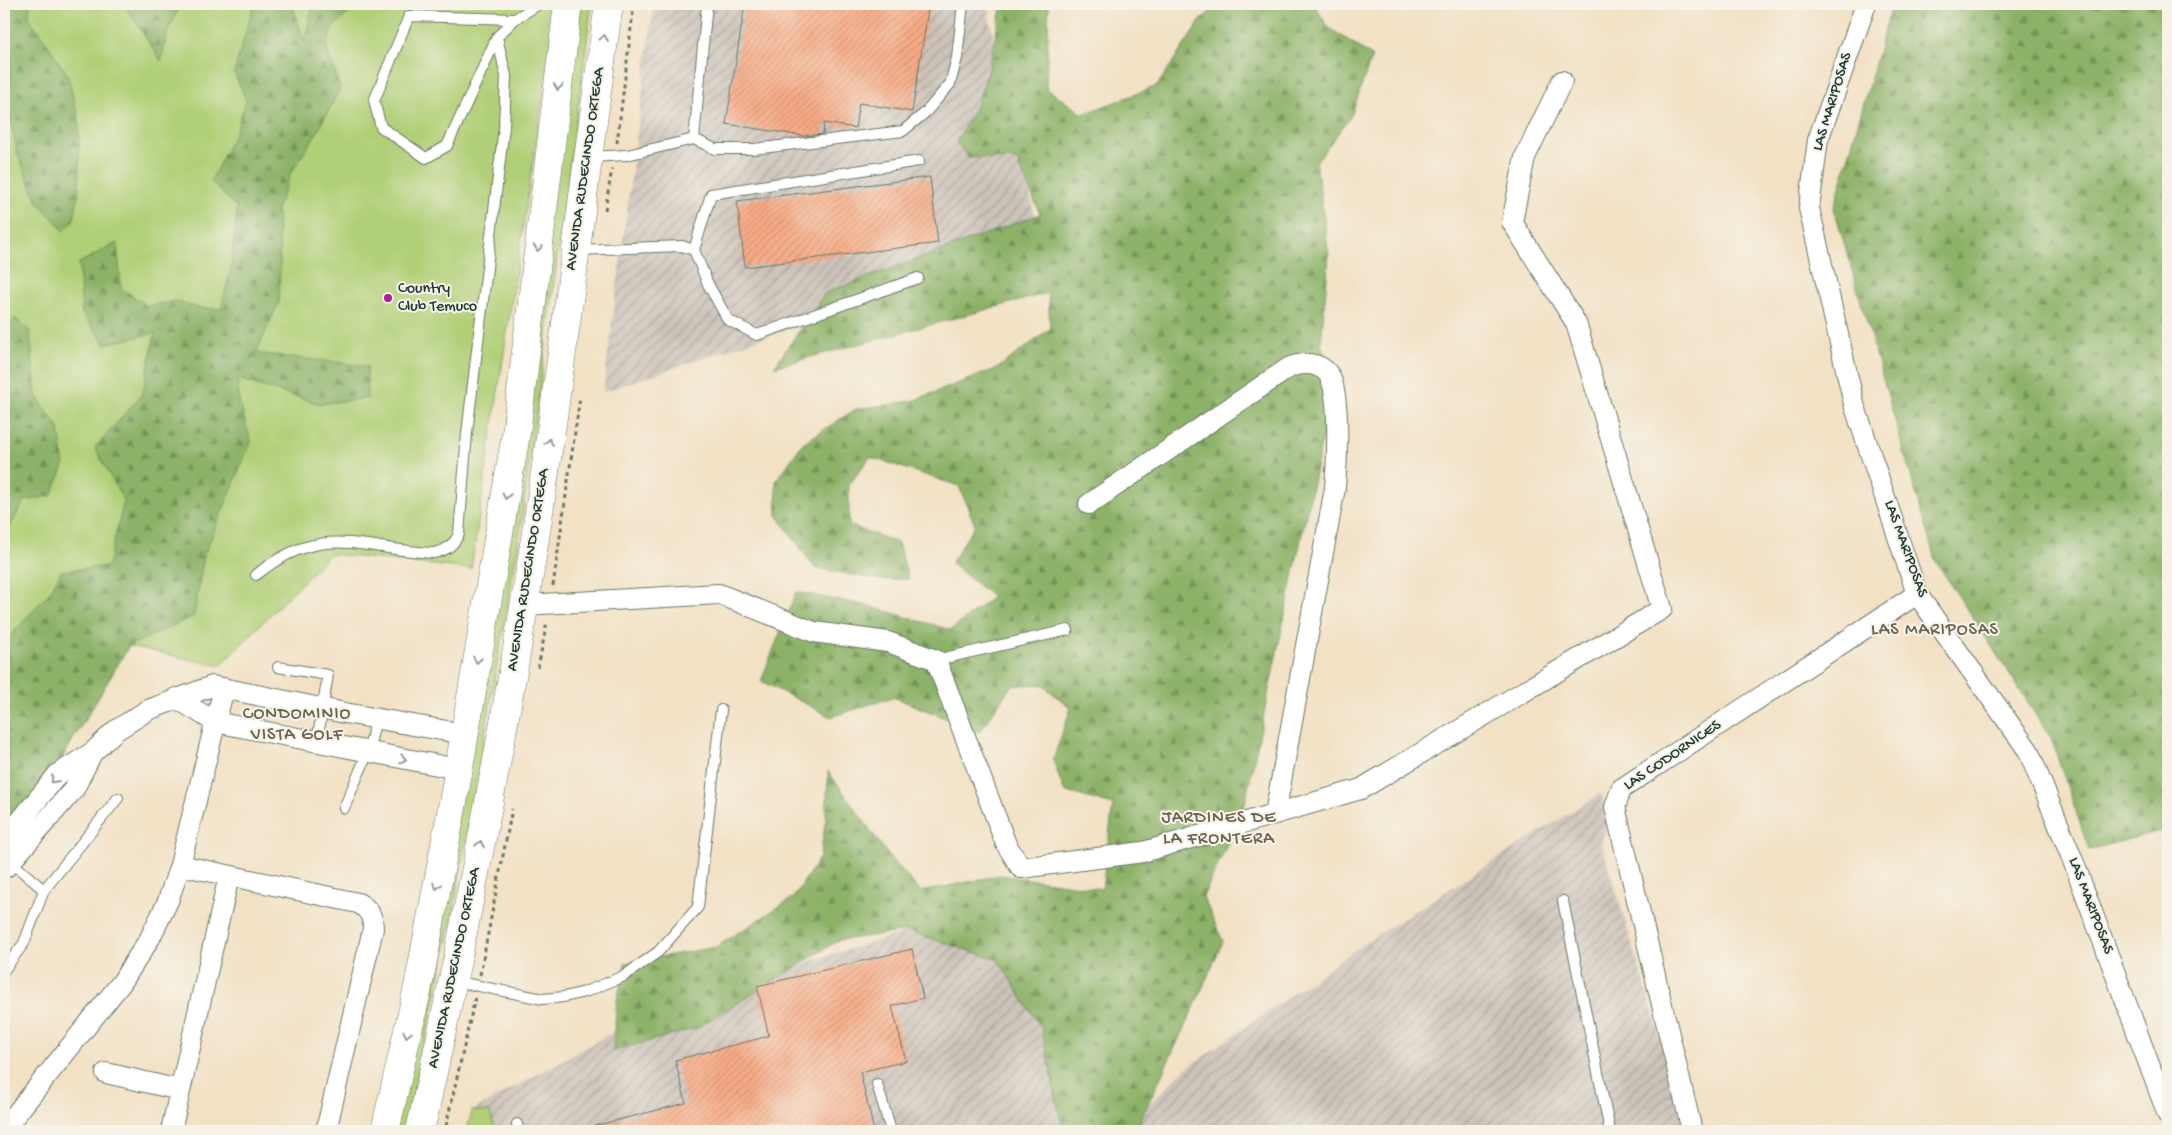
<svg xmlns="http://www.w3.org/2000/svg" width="2172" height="1135" font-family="'Gochi Hand',sans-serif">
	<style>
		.industrial { fill: url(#industrial-furrows) }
		.green { fill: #b0cf76; stroke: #688655 }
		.forest { fill: url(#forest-firs); stroke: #56784e }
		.building { fill: url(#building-hatch) }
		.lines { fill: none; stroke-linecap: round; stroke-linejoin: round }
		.service-casing { stroke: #697666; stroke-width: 12 }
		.minor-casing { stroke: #697666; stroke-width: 22 }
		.primary-casing { stroke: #697666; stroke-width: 29 }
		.path { stroke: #697666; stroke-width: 3; stroke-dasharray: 4 4; stroke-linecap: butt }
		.service { stroke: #fff; stroke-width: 10 }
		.minor { stroke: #fff; stroke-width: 20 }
		.primary { stroke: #fff; stroke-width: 28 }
		.oneway { stroke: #8f9e9a }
		.poi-dot { fill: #b5179e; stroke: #f7f3e8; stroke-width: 2 }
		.labels { text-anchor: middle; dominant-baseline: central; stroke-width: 4; stroke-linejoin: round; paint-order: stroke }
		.street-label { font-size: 16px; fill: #1f3d34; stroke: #f7f3e8 }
		.poi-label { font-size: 16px; fill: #1f3d34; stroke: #f7f3e8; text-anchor: start }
		.neighbourhood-label { font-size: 18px; letter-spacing: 1px; fill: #6b6451; stroke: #f7f3e8 }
	</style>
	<defs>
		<pattern id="industrial-furrows" width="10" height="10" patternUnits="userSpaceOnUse" patternTransform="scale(1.25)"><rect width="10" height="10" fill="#ccc2b9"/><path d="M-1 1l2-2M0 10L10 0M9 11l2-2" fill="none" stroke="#a59f97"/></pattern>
		<pattern id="forest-firs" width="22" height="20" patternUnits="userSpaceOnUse" patternTransform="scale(1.25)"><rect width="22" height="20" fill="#8cb267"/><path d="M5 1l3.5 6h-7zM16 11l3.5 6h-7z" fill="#729256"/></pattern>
		<pattern id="building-hatch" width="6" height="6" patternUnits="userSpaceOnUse" patternTransform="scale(1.25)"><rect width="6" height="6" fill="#f9ac86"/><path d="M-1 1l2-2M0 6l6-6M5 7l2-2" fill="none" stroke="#c98d6e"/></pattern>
	</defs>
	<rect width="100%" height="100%" fill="#f7f3e8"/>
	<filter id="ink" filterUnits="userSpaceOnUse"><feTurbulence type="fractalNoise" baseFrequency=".02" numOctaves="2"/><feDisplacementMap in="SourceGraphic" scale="10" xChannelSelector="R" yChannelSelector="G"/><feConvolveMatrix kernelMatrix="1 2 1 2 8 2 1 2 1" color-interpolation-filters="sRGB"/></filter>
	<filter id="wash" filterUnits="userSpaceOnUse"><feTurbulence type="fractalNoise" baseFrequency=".0096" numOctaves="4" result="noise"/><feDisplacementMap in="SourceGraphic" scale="20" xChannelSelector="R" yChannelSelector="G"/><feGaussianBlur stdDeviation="1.12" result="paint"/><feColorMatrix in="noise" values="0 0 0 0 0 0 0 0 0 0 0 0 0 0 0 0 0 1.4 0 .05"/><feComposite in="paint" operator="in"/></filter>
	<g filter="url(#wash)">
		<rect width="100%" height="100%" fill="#f2e1c4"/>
		<path class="industrial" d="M654 4H990L989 17 1041 243 603 392Z
			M1601 793 1609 819 1601 842 1675 1085 1685 1131H467L472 1111 642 1016 823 957 943 921 1005 897 1141 1112 1184 1070 1366 942Z"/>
		<path class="green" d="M4 4H557L471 569 330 554 220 666 129 646 56 768 4 832Z
			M579 4H592L518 547 453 913 406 1131H391Z
			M472 1111 490 1112 495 1131H467Z"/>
		<path class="forest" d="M8 4H30L29 17 67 74 79 119V190L74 219 64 231 38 202 17 153 7 104 11 62Z
			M124 4H181L168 31 161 61Z
			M254 4H292L304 42 313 4H359L331 29 327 48 340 88 319 129 291 173 277 208 280 264 279 302 256 353 367 366V398L320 404 238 379 239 401 251 442 204 555 194 616 129 646 56 768 4 829V643L50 592 61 571 108 566 124 501 95 448 143 393 155 333 105 344 82 313 79 263 117 243 121 288 147 306 176 301 197 308 221 309 231 268 237 208 211 181 237 128 246 100 234 72Z
			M1002 4H1049L1046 88 1083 114 1157 86 1201 20 1218 4H1314L1328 27 1372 56 1351 116 1316 162 1329 256 1321 343 1333 388 1244 808 1203 897 1223 941 1195 1005 1135 1131H1063L1042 1029 998 960 908 931 839 940 697 1028 613 1051 617 1000 625 963 716 947 794 897 820 857 826 818 828 771 891 859 921 892 1000 875 1102 889 1113 805 1064 791 1053 760 1071 708 1041 684 1011 686 980 732 893 697 831 717 761 681 796 592 865 605 951 630 993 597 951 563 975 525 959 486 870 457 849 485V525L898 543 909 579 881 580 815 568 777 515 776 481 803 443 856 409 912 401 998 368 1050 329 1048 293 774 367 825 293 1040 214 1017 160 968 157 956 142 975 109 988 72Z
			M1892 4H2168V829L2089 850 2051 738 1935 560 1834 208Z
			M15 318 30 331 36 396 59 428 64 466 51 496 24 501 4 538V336Z"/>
		<g id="blocks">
			<path class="building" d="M745 4H929L912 112 859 103 855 128 824 123 823 134 804 136 726 124Z
				M930 177 938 243 745 267 737 201Z
				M912 949 923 998 892 1006 906 1061 860 1072 874 1131H594V1126L686 1103 675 1060 769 1036 757 986Z"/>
		</g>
	</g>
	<g filter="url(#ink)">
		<use href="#blocks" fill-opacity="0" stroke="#697666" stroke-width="1"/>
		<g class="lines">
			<g class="service-casing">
				<path id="service" d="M515 19 409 16 374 101 381 127 426 158 447 146 497 37 515 19 539 4
					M694 139 707 4
					M590 157 627 155 694 139 715 149H754L903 131 926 112 950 84 957 58 963 4
					M577 250 682 246 694 250 708 284 728 320 757 335 918 278
					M694 250 711 194 919 161
					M256 575C322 521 360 550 434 553 446 551 454 545 459 534L467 433 504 127 506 76 497 37
					M936 660 1068 630
					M278 667 328 675 317 742
					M344 808 368 752 376 719
					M11 862 44 890 118 798
					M1563 901 1610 1131
					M4 970 24 943 44 890
					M454 981 543 999 564 997 585 992 624 976 658 952 698 907 721 710
					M877 1084 891 1131
					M517 1124 519 1131"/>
			</g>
			<g class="minor-casing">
				<path id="minor" d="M1866 4 1818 140 1809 208 1854 404 1917 594 2028 750 2072 858 2168 1115
					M1089 504 1290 367C1303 362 1320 362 1329 375 1341 395 1337 464 1335 488L1275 814
					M524 605 719 594 814 632 888 642 936 660 1006 844 1021 868 1143 852 1361 789 1662 609 1576 323 1512 222 1525 157 1562 81
					M176 698 215 722 458 769
					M11 862 9 835 58 774 93 752 115 731 148 710 212 686 345 713 464 734
					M180 865 358 903C369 909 373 916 373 929L326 1131
					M6 867 74 789 92 753
					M106 1073 180 1090
					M4 1129 122 982 150 938 168 901 180 865 224 688
					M171 1131 229 876
					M1692 1131 1615 807 1621 789 1917 594"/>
			</g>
			<g class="primary-casing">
				<path id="primary" d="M385 1131 418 987 454 797 516 434 568 4
					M420 1131C459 957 495 783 524 607 557 407 581 205 609 4"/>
			</g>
			<path class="path" d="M617 143 634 4
				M605 210 612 169
				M553 586 580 397
				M538 668 547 622
				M480 975 512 809
				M446 1126 475 998"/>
			<use href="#service" class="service"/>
			<use href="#minor" class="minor"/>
			<use href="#primary" class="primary"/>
		</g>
		<defs><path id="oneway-chevron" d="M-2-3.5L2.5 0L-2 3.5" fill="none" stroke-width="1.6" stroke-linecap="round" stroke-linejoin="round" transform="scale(1.25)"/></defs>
		<g class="oneway">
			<use href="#oneway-chevron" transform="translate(604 38) rotate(-82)"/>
			<use href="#oneway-chevron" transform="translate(558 87) rotate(97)"/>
			<use href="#oneway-chevron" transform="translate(538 248) rotate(97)"/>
			<use href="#oneway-chevron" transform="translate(549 442) rotate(-81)"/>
			<use href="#oneway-chevron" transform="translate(506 496) rotate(99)"/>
			<use href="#oneway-chevron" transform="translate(477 660) rotate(101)"/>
			<use href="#oneway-chevron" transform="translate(403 759) rotate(10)"/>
			<use href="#oneway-chevron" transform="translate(54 780) rotate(131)"/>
			<use href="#oneway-chevron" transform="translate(480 844) rotate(-79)"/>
			<use href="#oneway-chevron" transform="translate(437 886) rotate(101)"/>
			<use href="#oneway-chevron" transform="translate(407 1034) rotate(103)"/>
		</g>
	</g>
	<circle class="poi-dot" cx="388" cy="298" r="5"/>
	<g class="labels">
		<g class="street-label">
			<text transform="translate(1833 102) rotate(-73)">LAS MARIPOSAS</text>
			<text transform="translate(586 169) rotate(-82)">AVENIDA RUDECINDO ORTEGA</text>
			<text transform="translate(1905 549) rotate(70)">LAS MARIPOSAS</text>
			<text transform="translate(529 570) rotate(-81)">AVENIDA RUDECINDO ORTEGA</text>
			<text transform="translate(1673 756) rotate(-34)">LAS CODORNICES</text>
			<text transform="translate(2090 906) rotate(69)">LAS MARIPOSAS</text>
			<text transform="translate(455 968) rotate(-78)">AVENIDA RUDECINDO ORTEGA</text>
		</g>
		<g class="poi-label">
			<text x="398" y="289">Country<tspan x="398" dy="18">Club Temuco</tspan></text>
		</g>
		<g class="neighbourhood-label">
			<text x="1935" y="630">LAS MARIPOSAS</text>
			<text x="297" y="714">CONDOMINIO<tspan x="297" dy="21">VISTA GOLF</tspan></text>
			<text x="1219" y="818">JARDINES DE<tspan x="1219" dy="21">LA FRONTERA</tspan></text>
		</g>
	</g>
	<rect width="2172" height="1135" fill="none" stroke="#f7f3e8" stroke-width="20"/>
</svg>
